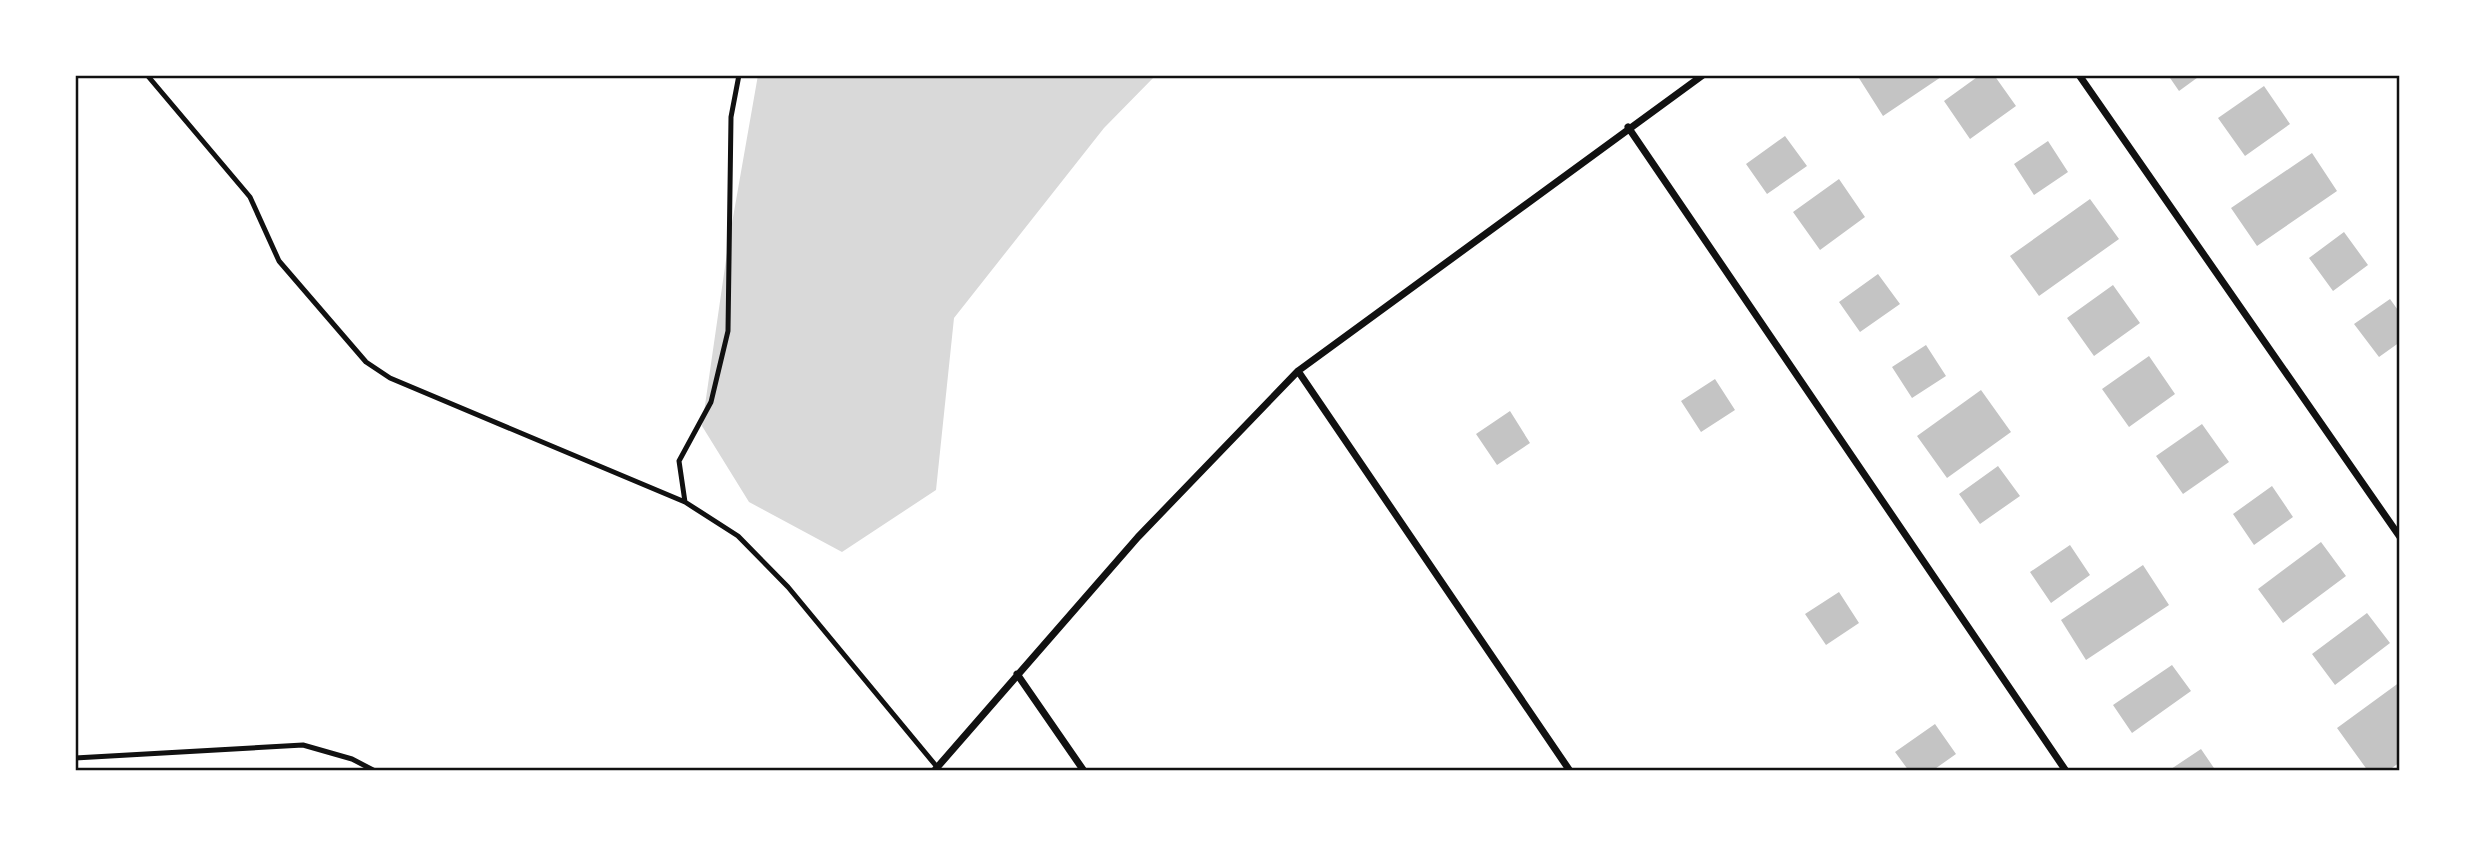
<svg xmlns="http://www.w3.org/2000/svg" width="2475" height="846" font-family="Cabin,sans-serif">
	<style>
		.water { fill: #d9d9d9 }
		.building { fill: #c4c4c4 }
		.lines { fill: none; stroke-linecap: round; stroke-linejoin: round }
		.service { stroke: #111; stroke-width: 5 }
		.minor { stroke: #111; stroke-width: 7 }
		.neatline { fill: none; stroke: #111; stroke-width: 2.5 }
	</style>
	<rect width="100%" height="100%" fill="#fff"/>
	<path class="water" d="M758 75H1156L1104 128 954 318 936 490 842 552 749 502 702 426 728 246Z"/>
	<path class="building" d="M1857 75H1944L1883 116Z
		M1980 75H1994L2016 106 1970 139 1944 101Z
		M2168 75H2201L2179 91Z
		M2264 86 2290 124 2245 156 2218 118Z
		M1785 136 1807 166 1767 194 1746 164Z
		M2048 141 2068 172 2034 195 2014 164Z
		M2312 153 2337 191 2257 246 2231 208Z
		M1839 179 1865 217 1820 250 1793 212Z
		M2090 199 2119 239 2039 296 2010 256Z
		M2344 232 2368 265 2333 291 2309 258Z
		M1878 274 1900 304 1860 332 1839 302Z
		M2113 285 2140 323 2094 356 2067 318Z
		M2390 299 2400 313V342L2379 357 2354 324Z
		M1926 345 1946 376 1912 398 1892 367Z
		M2149 356 2175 394 2129 427 2102 389Z
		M1715 379 1735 410 1701 432 1681 401Z
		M1981 390 2011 432 1947 478 1917 436Z
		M1510 411 1530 443 1497 465 1476 434Z
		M2202 424 2229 462 2183 494 2156 456Z
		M1998 466 2020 496 1980 524 1959 494Z
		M2272 486 2293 517 2254 545 2233 514Z
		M2321 542 2346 576 2283 623 2258 589Z
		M2070 545 2090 575 2051 603 2030 572Z
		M2143 565 2169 605 2086 660 2061 620Z
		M1839 592 1859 623 1826 645 1805 614Z
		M2367 613 2390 643 2335 685 2312 654Z
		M2172 665 2191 691 2132 733 2113 705Z
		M2400 682V762L2388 771H2368L2337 728Z
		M1935 724 1956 754 1932 771H1909L1895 752Z
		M2201 749 2216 771H2168Z"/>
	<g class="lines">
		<path class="service" d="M147 75 250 197 279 261 366 362 390 378 685 502 738 536 788 587 937 767
			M685 502 679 461 711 402 728 331 731 117 739 75
			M75 758 303 745 352 759 375 771"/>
		<path class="minor" d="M2079 75 2400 537
			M1628 127 2066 771
			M1298 371 1570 771
			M1017 674 1084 771
			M934 771 1138 537 1298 371 1703 75"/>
	</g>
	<rect width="2475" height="846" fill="none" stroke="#ffffff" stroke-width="154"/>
	<rect x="77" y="77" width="2321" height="692" class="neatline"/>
</svg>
